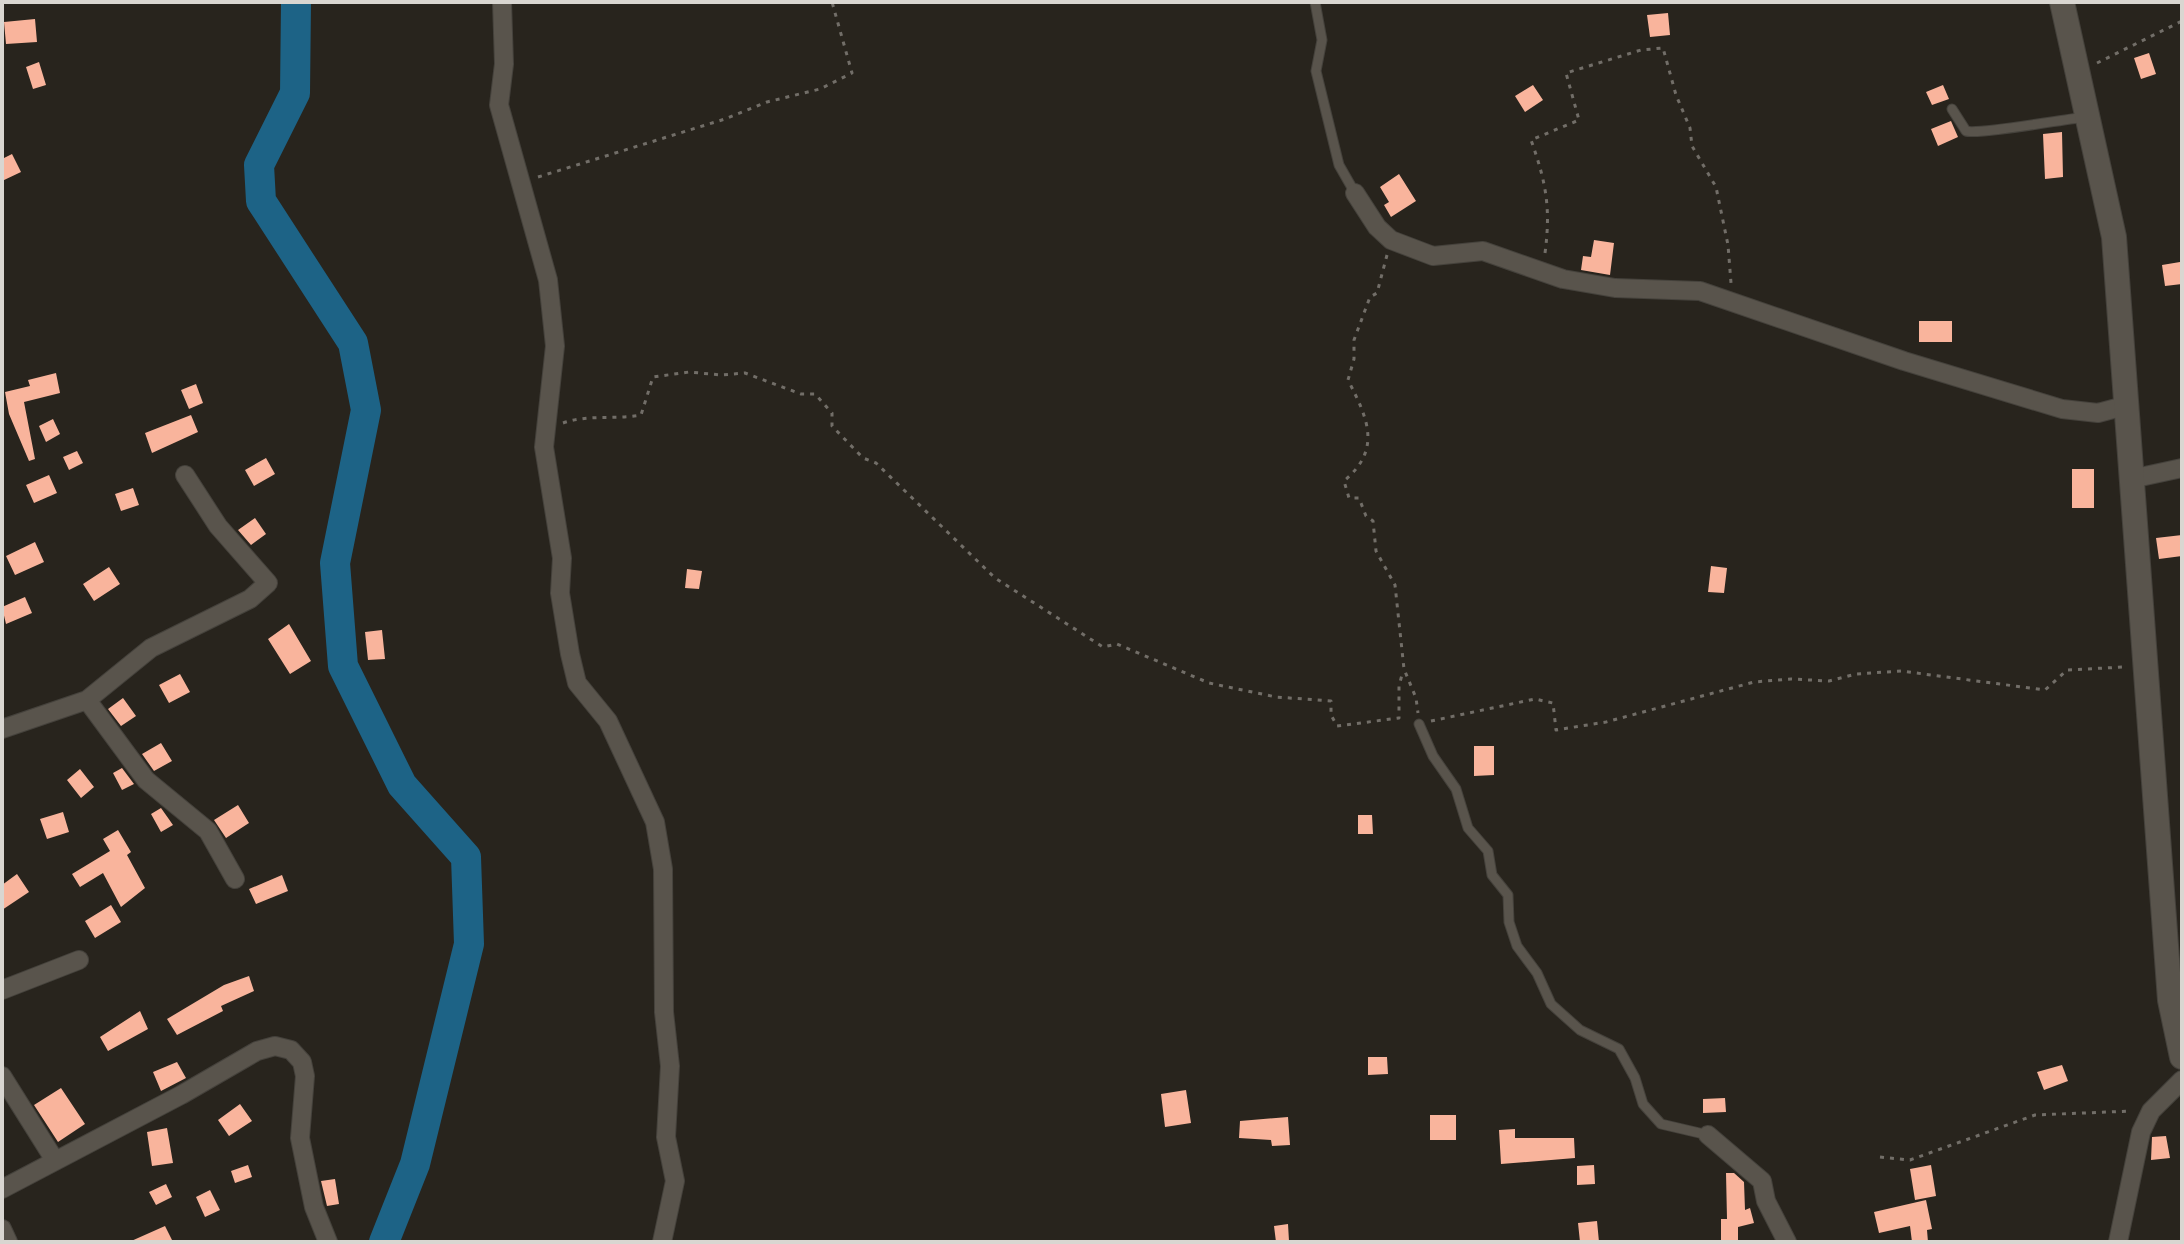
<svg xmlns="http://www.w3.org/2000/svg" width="2184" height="1244" font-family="Jost,sans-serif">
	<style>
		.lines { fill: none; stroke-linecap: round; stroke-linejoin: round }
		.river { stroke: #1d6386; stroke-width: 30 }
		.building { fill: #f9b49c }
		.lane-casing { stroke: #45423c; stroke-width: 11 }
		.street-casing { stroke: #45423c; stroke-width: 20 }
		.secondary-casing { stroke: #45423c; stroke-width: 26 }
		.path { stroke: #726e68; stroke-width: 3; stroke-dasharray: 4 6; stroke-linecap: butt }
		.lane { stroke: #59544c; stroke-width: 9 }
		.street { stroke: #59544c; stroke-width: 18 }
		.secondary { stroke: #59544c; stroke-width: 24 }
	</style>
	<rect width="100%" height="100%" fill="#28241d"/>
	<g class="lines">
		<path class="river" d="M296 2 295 93 259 165 261 201 353 343 366 410 335 563 343 666 402 785 466 857 469 944 415 1164 384 1242"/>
	</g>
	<path class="building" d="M1668 13 1670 35 1650 37 1647 15Z
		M35 19 37 42 6 44 4 22Z
		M2149 53 2156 74 2141 79 2134 58Z
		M39 62 46 85 33 89 26 67Z
		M1533 85 1543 100 1525 112 1515 96Z
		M1943 85 1949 99 1932 105 1926 92Z
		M1951 121 1958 137 1938 146 1931 129Z
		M2062 132 2063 177 2045 179 2043 134Z
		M12 154 21 172 2 181V159Z
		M1399 174 1416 201 1391 217 1384 205 1389 202 1380 187Z
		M1594 240 1614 243 1610 275 1581 270 1583 256 1591 257Z
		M2180 262 2182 284 2165 286 2162 265Z
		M1919 321H1952V342H1919Z
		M56 373 60 393 24 402 35 459 29 461 9 414 5 392 30 386 28 380Z
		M196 384 203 403 189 409 181 390Z
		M191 415 198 432 152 453 145 433Z
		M53 419 60 434 46 442 39 426Z
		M77 451 83 463 69 470 63 457Z
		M266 458 275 474 254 486 245 470Z
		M2072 469H2094V508H2072Z
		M49 475 57 493 34 503 26 485Z
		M133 488 139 505 121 511 115 494Z
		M255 518 266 534 251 545 238 530Z
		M2182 535V556L2159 559 2156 538Z
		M35 542 44 562 15 575 6 556Z
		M1711 566 1727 568 1724 593 1708 592Z
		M109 567 120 584 94 601 83 584Z
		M687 569 702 571 699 589 685 588Z
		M25 597 32 613 6 624 2 607Z
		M289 624 311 661 290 674 268 639Z
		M382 630 385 659 368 660 365 632Z
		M180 674 190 692 169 703 159 685Z
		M123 698 136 716 121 726 108 709Z
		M161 743 172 761 154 771 142 754Z
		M1474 746H1494V775L1474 776Z
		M122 768 134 784 122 790 113 773Z
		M80 769 94 787 81 798 67 780Z
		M238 805 249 823 226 838 214 820Z
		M161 808 173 825 161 832 151 814Z
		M63 812 69 832 47 839 40 819Z
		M1358 815H1372L1373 834H1358Z
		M118 830 131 852 127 855 145 888 121 907 103 873 80 887 72 874 110 851 103 839Z
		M17 874 29 892 2 910V885Z
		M282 875 288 891 256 904 249 889Z
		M111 905 121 922 95 938 85 921Z
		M249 976 254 991 221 1006 223 1011 177 1035 167 1019 224 985Z
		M140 1011 148 1029 108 1051 100 1037Z
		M1368 1057H1387L1388 1074 1368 1075Z
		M177 1062 186 1078 161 1091 153 1072Z
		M2062 1065 2068 1081 2044 1090 2037 1072Z
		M61 1088 85 1124 58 1142 34 1105Z
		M1186 1090 1191 1123 1165 1127 1161 1094Z
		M1725 1098 1726 1112 1703 1113V1099Z
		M240 1104 252 1121 229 1136 218 1120Z
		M1430 1115H1456V1140H1430Z
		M1288 1117 1290 1145 1272 1146 1271 1140 1239 1138 1240 1121Z
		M167 1128 173 1163 152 1166 147 1132Z
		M1515 1129V1138H1574L1575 1158 1501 1164 1499 1130Z
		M2166 1136 2170 1158 2151 1160 2152 1137Z
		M248 1165 252 1177 235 1183 231 1171Z
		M1594 1165 1595 1184 1577 1185V1166Z
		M1931 1165 1936 1196 1915 1200 1910 1169Z
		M1726 1173H1734L1744 1182 1745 1210 1750 1208 1754 1223 1738 1227V1242H1721V1219H1727Z
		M335 1179 339 1204 327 1206 321 1181Z
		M166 1184 172 1197 156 1205 149 1192Z
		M210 1190 220 1210 205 1217 196 1197Z
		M1926 1200 1932 1229 1927 1230 1928 1242H1912L1910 1226 1879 1233 1874 1212Z
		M1597 1221 1599 1242H1580L1578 1223Z
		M1288 1224 1289 1241 1276 1242 1274 1226Z
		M165 1226 173 1242H129Z"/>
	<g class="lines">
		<g class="lane-casing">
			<path id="lane" d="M1315 2 1322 40 1316 71 1339 165 1355 193
				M1952 109 1966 131C1977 135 2066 119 2086 117
				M1419 724 1433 756 1456 789 1468 828 1488 851 1492 875 1508 895 1509 922 1517 946 1537 973 1551 1004 1580 1030 1619 1049 1635 1078 1643 1104 1661 1124 1708 1135"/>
		</g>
		<g class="street-casing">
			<path id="street" d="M502 2 504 64 499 105 548 280 555 346 544 447 562 558 560 593 570 654 577 683 608 721 655 822 663 869 664 1012 670 1066 666 1137 675 1181 662 1242
				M1355 193 1377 227 1391 240 1433 256 1483 251 1563 279 1615 288 1700 291 1904 361 2062 409 2098 413 2128 405
				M2131 479 2182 468
				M87 700 146 780 208 831 235 879
				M2 729 87 700 151 648 250 599 268 583 218 526 185 475
				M2 990 79 960
				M2 1076 54 1159
				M1708 1135 1762 1181 1766 1201 1787 1242
				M2 1189 181 1095 257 1051 275 1046 291 1050 302 1062 305 1076 300 1138 314 1207 328 1242
				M2 1229 8 1242
				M2118 1242 2141 1132 2151 1111 2182 1080"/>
		</g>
		<g class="secondary-casing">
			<path id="secondary" d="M2062 2 2114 237 2170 1000 2182 1057"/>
		</g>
		<path class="path" d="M2097 63 2182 21
			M538 177 725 119 767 102 820 89 852 73 832 2
			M1545 253C1551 208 1546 182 1531 140L1579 120 1566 73 1641 50 1663 48 1676 95 1690 128 1692 146 1716 187 1728 245 1731 283
			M1387 255 1377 293 1370 297 1354 340V359L1348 380C1368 419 1382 449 1344 481L1349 498H1359L1366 516 1373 521 1376 551 1395 585 1404 669 1416 698 1418 713
			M563 423C589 414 614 420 641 415L653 377 689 372 721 375 745 373 801 394H815L832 413V426L863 458 876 463 995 578 1103 647 1117 644 1209 683 1276 697 1331 701V715L1337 726 1399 718V686L1403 671
			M1431 721 1535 699 1553 703 1556 730 1606 722 1754 682 1791 679 1829 681 1856 674 1901 671 2045 690 2067 670 2124 667
			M1880 1157 1910 1160 2035 1115 2131 1111"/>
		<use href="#lane" class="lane"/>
		<use href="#street" class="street"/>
		<use href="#secondary" class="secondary"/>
	</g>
	<rect width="2184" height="1244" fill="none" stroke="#d9d6d1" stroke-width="8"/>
</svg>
